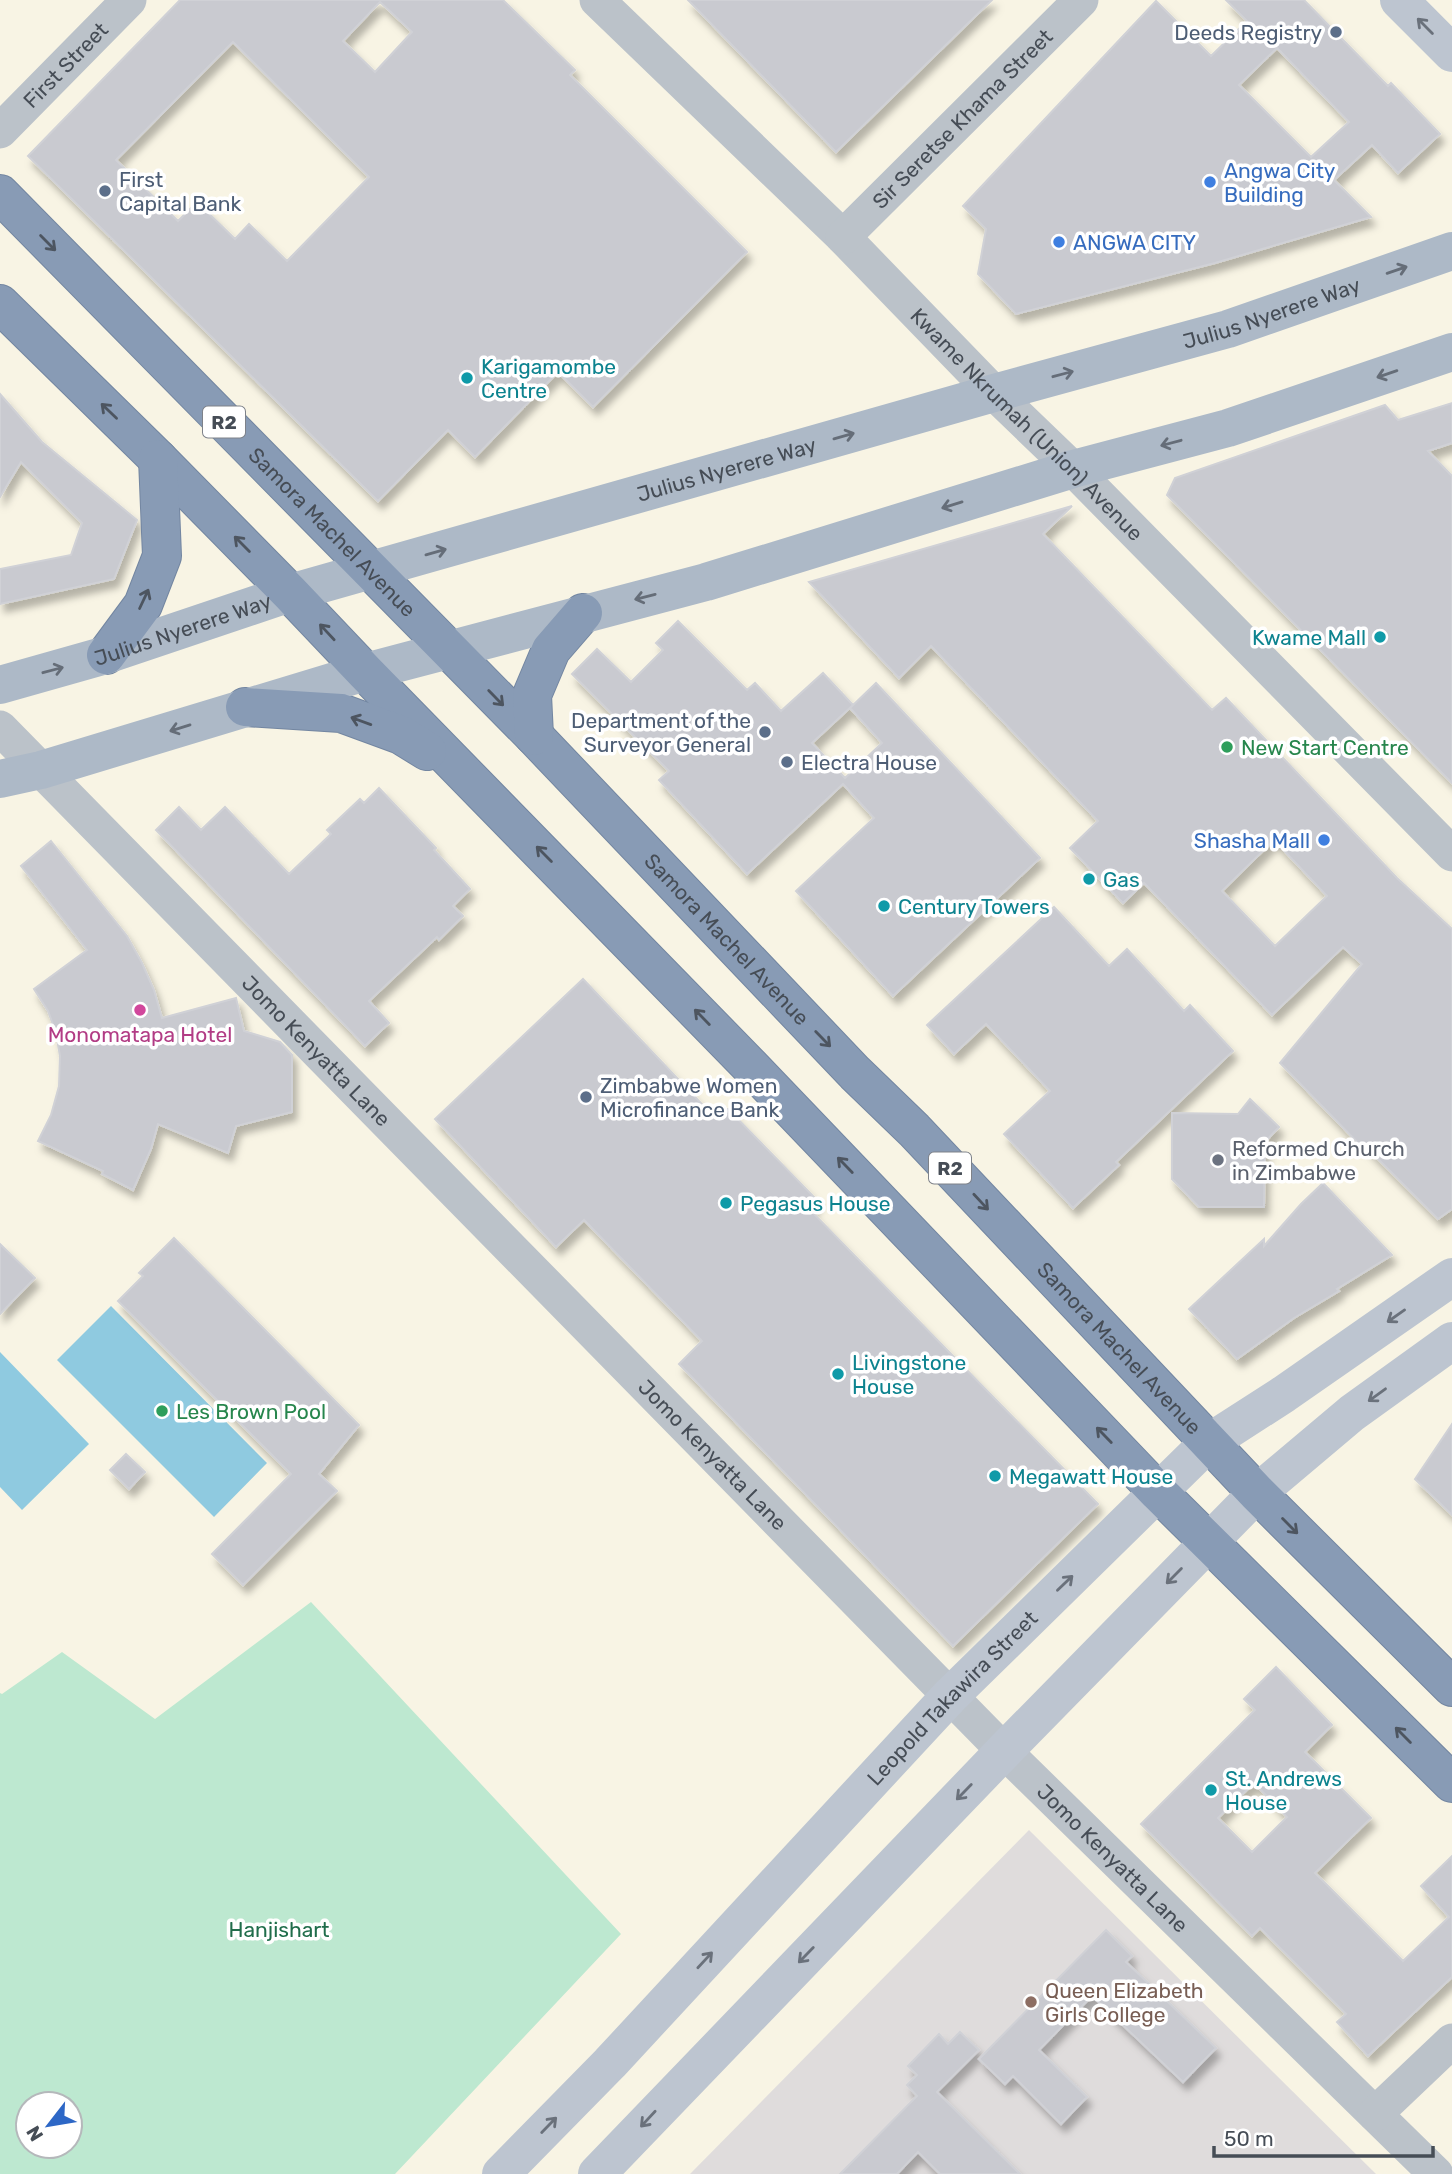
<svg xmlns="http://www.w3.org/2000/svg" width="1452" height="2174" viewBox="0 0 1452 2174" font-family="Rubik,sans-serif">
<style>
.commercial{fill:#f8f4e4;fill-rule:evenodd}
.education{fill:#dfdcdc}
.green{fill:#bde8d0;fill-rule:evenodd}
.water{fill:#8fcae0}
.building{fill:#c9cad0;stroke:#d0d1d6;stroke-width:2;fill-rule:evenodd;filter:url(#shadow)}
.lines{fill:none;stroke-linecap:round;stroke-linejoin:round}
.highway-casing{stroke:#7386a1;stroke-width:40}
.street{stroke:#bbc2c9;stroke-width:35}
.secondary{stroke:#bdc5d0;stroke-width:38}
.primary{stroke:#adb9c7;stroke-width:38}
.highway{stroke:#889bb5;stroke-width:38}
.oneway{stroke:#6a717b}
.oneway2{stroke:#4d5560}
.oneway3{stroke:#656d78}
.service-dot{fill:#5c6f8a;stroke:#fff;stroke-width:2.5}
.shop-dot{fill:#3f7fe0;stroke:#fff;stroke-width:2.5}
.culture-dot{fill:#0f9aa8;stroke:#fff;stroke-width:2.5}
.leisure-dot{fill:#2e9e5b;stroke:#fff;stroke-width:2.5}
.hotel-dot{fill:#d1479c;stroke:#fff;stroke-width:2.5}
.worship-dot{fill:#6b7280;stroke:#fff;stroke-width:2.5}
.education-dot{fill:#8d6e63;stroke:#fff;stroke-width:2.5}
.labels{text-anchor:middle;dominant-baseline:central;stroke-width:7;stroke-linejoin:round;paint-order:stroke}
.shield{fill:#fff;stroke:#7e8289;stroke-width:2}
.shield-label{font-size:19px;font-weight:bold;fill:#464d56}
.service-label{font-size:21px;fill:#4e5e75;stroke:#fff;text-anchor:start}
.street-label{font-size:21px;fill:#464d56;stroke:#fff}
.shop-label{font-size:21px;fill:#366cbe;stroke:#fff;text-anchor:start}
.culture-label{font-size:21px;fill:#0d838f;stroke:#fff;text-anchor:start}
.leisure-label{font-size:21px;fill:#27864d;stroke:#fff;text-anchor:start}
.hotel-label{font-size:21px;fill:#b23c85;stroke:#fff}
.worship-label{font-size:21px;fill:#5b616d;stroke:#fff;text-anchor:start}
.park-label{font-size:21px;fill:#206d4b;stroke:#fff}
.education-label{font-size:21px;fill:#785e54;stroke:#fff;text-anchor:start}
</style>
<defs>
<filter id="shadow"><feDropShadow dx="4.5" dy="8" stdDeviation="3.5" flood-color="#0004"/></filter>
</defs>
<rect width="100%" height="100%" fill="#eeebeb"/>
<path class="commercial" d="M0,0h1452v2174h-1452zM28,2104h42v42h-42z"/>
<path class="education" d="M1029,1830l347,344h-686z"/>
<path class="green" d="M311,1602l310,332 -226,240h-395v-481l2,1 60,-42 93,67zM28,2104h42v42h-42z"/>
<path class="water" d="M111,1306l156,157 -53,54 -157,-157z
M0,1352l89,92 -67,66 -22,-23z"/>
<path class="building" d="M180,0h323l72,70 -5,5 177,177 -154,155 -35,-35 -83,85 -27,-27 -70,71 -350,-345zM380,2l32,30 -37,40 -32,-31zM233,42l136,135 -82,84 -38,-37 -14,15 -38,-37 -19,19 -62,-61z
M688,0h304l-156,152z
M1226,0h78l84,86 3,-3 49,51 -42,39 -26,-28 -38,35 37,37 -156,46 -199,51 -38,-40 8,-45 -23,-23 193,-205 55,55 36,-35zM1277,48l72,74 -38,35 -72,-72z
M0,394l42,48 95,78 -23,59 -114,25v-35l71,-14 11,-32 -61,-61 -21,35z
M1452,403v40l-24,8 24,25v307l-285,-288 8,-17 210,-73 13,15z
M1072,506l-29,28 169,176 14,-12 171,180 55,51v280l-14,10 -77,-77 -2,2 -79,-81 82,-99 -19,-17 -71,68 -128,-132 -21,20 -53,-55 28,-27 -167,-175 -32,32 -90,-96zM1274,840l53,56 -52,50 -53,-55z
M678,621l69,69 8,-7 26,28 42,-38 30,32 -41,38 33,35 37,-35 -32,-35 26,-25 164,175 -147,138 -97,-105 78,-73 -31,-34 -96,90 -88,-94 10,-9 -97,-97 25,-25 34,33 32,-32 -7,-7z
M379,788l57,60 -2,2 36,39 -17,17 10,10 -24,24 -2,-3 -68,64 20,22 -24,23 -209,-216 23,-23 22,23 24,-23 64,67 42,-40 -4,-4 33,-31 4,4z
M51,841l76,95 15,27 12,27 8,28 74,-20 8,33 36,11 12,13v57l-56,14 -8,27 -70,-29 -7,25 -18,41 -31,-16 1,-3 -65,-30 13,-26 8,-29 1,-30 -4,-23 -8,-22 -14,-22 53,-39 -66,-84z
M1054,907l55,59 18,-17 57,62 6,-6 43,46 -117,111 3,3 -46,43 -69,-74 46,-43 -64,-67 -32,30 -27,-29z
M583,979l132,139 13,-9 89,91 -7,10 288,294 -145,142 -274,-282 23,-23 -118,-121 -28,27 -121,-128z
M1250,1099l29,28 -14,15 -1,65h-65l-27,-28v-66l66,1z
M1323,1183l69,72 -55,34 2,2 -45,27 -57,41 -48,-50 75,-70v7l37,-42z
M174,1238l185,187 -40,49 18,17 -94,94 -31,-31 79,-80 -173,-173 25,-25 -4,-3z
M0,1244l35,34 -35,36z
M1452,1424v91l-37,-36z
M126,1454l19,18 -16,17 -19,-19z
M1276,1667l56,58 -27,27 66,66 -56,55 88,88 46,-44 -28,-31 31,-30v121l-84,79 -31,-34 9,-8 -86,-86 -8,8 -111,-112 114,-114 -11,-11zM1254,1783l33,34 -35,35 -34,-34z
M1106,1930l26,26 -6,6 90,86 -33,34 -91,-86 -53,54 48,47 -26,27 -48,-48 -8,8 -26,-25z
M960,2032l19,18 -42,42 83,82h-80l-22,-22 -21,22h-57l77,-78 -10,-11 10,-10 -9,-9 31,-32 9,10z"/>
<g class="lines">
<g class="highway-casing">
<g id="highway">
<path id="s7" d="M0,194l534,542 321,337 59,57 343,363 195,194"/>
<path d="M0,304l158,155 132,134 75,79 385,394 408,426 294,291"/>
<path d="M106,655l37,-50 19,-49 -4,-97"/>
<path d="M245,707l96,6 60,22 26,16"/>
<path d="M534,736l-2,-41 19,-45 32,-37"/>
</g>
</g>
<g class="street">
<path id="s1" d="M597,0l246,237 151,156 79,76 379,385"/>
<path id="s2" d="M0,131l129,-131"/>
<path id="s3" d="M843,237l238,-237"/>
<path id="s4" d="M0,728l1004,1023 432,423"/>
<path d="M1375,2114l77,-73"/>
</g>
<g class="secondary">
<path d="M1399,0l53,53"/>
<path id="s5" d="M501,2174l109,-111 340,-367 258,-253 76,-49 168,-117"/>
<path d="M597,2174l407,-423 253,-258 95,-80 100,-72"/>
</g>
<g class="primary">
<path id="s6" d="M0,685l106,-30 184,-62 704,-200 234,-64 224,-78"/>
<path d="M0,779l41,-9 324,-98 341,-90 367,-113 155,-41 224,-76"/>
</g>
<use href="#highway" class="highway"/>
</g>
<defs><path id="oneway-shaft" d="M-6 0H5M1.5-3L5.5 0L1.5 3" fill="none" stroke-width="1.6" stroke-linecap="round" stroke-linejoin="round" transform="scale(1.75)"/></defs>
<g class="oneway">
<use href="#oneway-shaft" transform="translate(1425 26) rotate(-135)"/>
<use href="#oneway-shaft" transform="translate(1396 1316) rotate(145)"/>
<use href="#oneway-shaft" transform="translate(1377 1395) rotate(144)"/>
<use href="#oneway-shaft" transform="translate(1174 1576) rotate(135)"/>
<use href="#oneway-shaft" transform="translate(1065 1583) rotate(-44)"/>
<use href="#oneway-shaft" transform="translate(964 1792) rotate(134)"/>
<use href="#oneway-shaft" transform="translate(806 1955) rotate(134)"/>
<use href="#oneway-shaft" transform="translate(705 1960) rotate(-47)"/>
<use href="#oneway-shaft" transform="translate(648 2119) rotate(133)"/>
<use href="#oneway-shaft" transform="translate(549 2125) rotate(-46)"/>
</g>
<g class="oneway2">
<use href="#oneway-shaft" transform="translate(48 243) rotate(45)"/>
<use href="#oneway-shaft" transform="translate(109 411) rotate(-136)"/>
<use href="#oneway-shaft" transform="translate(242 544) rotate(-135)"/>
<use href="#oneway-shaft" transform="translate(144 599) rotate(-65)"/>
<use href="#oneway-shaft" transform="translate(327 632) rotate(-133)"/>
<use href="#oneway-shaft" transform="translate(496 698) rotate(46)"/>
<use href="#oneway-shaft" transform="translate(361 721) rotate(-160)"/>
<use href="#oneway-shaft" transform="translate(544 854) rotate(-135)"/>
<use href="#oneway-shaft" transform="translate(702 1017) rotate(-134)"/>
<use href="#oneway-shaft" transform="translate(823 1039) rotate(46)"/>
<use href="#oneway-shaft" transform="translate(845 1165) rotate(-134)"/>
<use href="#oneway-shaft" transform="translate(981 1202) rotate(47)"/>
<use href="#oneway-shaft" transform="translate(1104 1435) rotate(-134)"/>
<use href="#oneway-shaft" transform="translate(1290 1526) rotate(45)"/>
<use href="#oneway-shaft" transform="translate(1403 1735) rotate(-135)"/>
</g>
<g class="oneway3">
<use href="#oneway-shaft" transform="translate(1397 270) rotate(-19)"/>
<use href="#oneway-shaft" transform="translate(1063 374) rotate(-15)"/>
<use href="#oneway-shaft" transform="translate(1387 374) rotate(161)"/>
<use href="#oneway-shaft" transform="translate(844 436) rotate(-16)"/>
<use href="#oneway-shaft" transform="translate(1171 443) rotate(165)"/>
<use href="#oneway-shaft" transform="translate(952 505) rotate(163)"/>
<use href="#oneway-shaft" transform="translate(436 552) rotate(-16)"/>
<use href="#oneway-shaft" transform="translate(645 597) rotate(166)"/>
<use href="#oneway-shaft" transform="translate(53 670) rotate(-15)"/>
<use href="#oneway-shaft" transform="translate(180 728) rotate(163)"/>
</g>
<g class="service-dot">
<circle cx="1336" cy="32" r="7"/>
<circle cx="105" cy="191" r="7"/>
<circle cx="765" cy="732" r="7"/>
<circle cx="787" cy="762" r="7"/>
<circle cx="586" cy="1097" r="7"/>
</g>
<g class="shop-dot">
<circle cx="1210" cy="182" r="7"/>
<circle cx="1059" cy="242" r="7"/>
<circle cx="1324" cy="840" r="7"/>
</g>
<g class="culture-dot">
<circle cx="467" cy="378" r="7"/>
<circle cx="1380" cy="637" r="7"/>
<circle cx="1089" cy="879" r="7"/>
<circle cx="884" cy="906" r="7"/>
<circle cx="726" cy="1203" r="7"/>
<circle cx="838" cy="1374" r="7"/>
<circle cx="995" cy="1476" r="7"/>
<circle cx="1211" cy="1790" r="7"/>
</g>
<g class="leisure-dot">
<circle cx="1227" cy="747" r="7"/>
<circle cx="162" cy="1411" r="7"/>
</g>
<circle class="hotel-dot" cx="140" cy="1010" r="7"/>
<circle class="worship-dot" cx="1218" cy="1160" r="7"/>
<circle class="education-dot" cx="1031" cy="2002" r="7"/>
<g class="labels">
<g class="shield">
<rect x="203" y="406.5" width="42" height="31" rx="5"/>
<rect x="929" y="1152.5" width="42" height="31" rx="5"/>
</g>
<g class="shield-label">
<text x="224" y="422">R2</text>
<text x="950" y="1168">R2</text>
</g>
<g class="service-label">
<text x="1322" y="32" text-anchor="end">Deeds Registry</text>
<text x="119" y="179">First<tspan x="119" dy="24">Capital Bank</tspan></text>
<text x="751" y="720" text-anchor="end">Department of the<tspan x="751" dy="24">Surveyor General</tspan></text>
<text x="801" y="762">Electra House</text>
<text x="600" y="1085">Zimbabwe Women<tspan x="600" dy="24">Microfinance Bank</tspan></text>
</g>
<g class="street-label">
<text stroke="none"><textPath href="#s2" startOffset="93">First Street</textPath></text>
<text stroke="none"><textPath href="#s3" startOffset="168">Sir Seretse Khama Street</textPath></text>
<text stroke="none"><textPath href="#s6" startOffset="1325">Julius Nyerere Way</textPath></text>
<text stroke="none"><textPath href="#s1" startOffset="604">Kwame Nkrumah (Union) Avenue</textPath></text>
<text stroke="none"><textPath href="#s6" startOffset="758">Julius Nyerere Way</textPath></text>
<text stroke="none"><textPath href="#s7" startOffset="474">Samora Machel Avenue</textPath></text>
<text stroke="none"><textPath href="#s6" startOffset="191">Julius Nyerere Way</textPath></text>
<text stroke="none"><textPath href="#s7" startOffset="1041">Samora Machel Avenue</textPath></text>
<text stroke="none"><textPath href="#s4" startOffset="452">Jomo Kenyatta Lane</textPath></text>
<text stroke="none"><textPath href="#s7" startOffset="1608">Samora Machel Avenue</textPath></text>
<text stroke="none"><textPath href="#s4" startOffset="1018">Jomo Kenyatta Lane</textPath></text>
<text stroke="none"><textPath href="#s5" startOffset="656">Leopold Takawira Street</textPath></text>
<text stroke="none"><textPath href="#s4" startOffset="1586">Jomo Kenyatta Lane</textPath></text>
</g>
<g class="shop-label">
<text x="1224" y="170">Angwa City<tspan x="1224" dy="24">Building</tspan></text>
<text x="1073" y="242">ANGWA CITY</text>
<text x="1310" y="840" text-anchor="end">Shasha Mall</text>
</g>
<g class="culture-label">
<text x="481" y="366">Karigamombe<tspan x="481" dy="24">Centre</tspan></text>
<text x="1366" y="637" text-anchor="end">Kwame Mall</text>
<text x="1103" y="879">Gas</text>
<text x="898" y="906">Century Towers</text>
<text x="740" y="1203">Pegasus House</text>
<text x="852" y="1362">Livingstone<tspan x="852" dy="24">House</tspan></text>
<text x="1009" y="1476">Megawatt House</text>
<text x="1225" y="1778">St. Andrews<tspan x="1225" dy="24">House</tspan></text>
</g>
<g class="leisure-label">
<text x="1241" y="747">New Start Centre</text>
<text x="176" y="1411">Les Brown Pool</text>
</g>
<g class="hotel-label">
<text x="140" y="1034">Monomatapa Hotel</text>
</g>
<g class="worship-label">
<text x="1232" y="1148">Reformed Church<tspan x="1232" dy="24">in Zimbabwe</tspan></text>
</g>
<g class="park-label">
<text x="279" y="1929">Hanjishart</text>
</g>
<g class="education-label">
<text x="1045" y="1990">Queen Elizabeth<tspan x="1045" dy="24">Girls College</tspan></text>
</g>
</g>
<g transform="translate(49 2125) rotate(239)"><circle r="33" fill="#ffffff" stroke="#b5b8bb" stroke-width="2"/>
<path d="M0-5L12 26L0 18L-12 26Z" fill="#2d67c6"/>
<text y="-10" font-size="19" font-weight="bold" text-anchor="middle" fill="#464d56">N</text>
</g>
<path d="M1214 2146v10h219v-10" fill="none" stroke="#464d56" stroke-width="3.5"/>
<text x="1224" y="2146" font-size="21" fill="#464d56" stroke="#ffffff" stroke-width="5" paint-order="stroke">50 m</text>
</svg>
